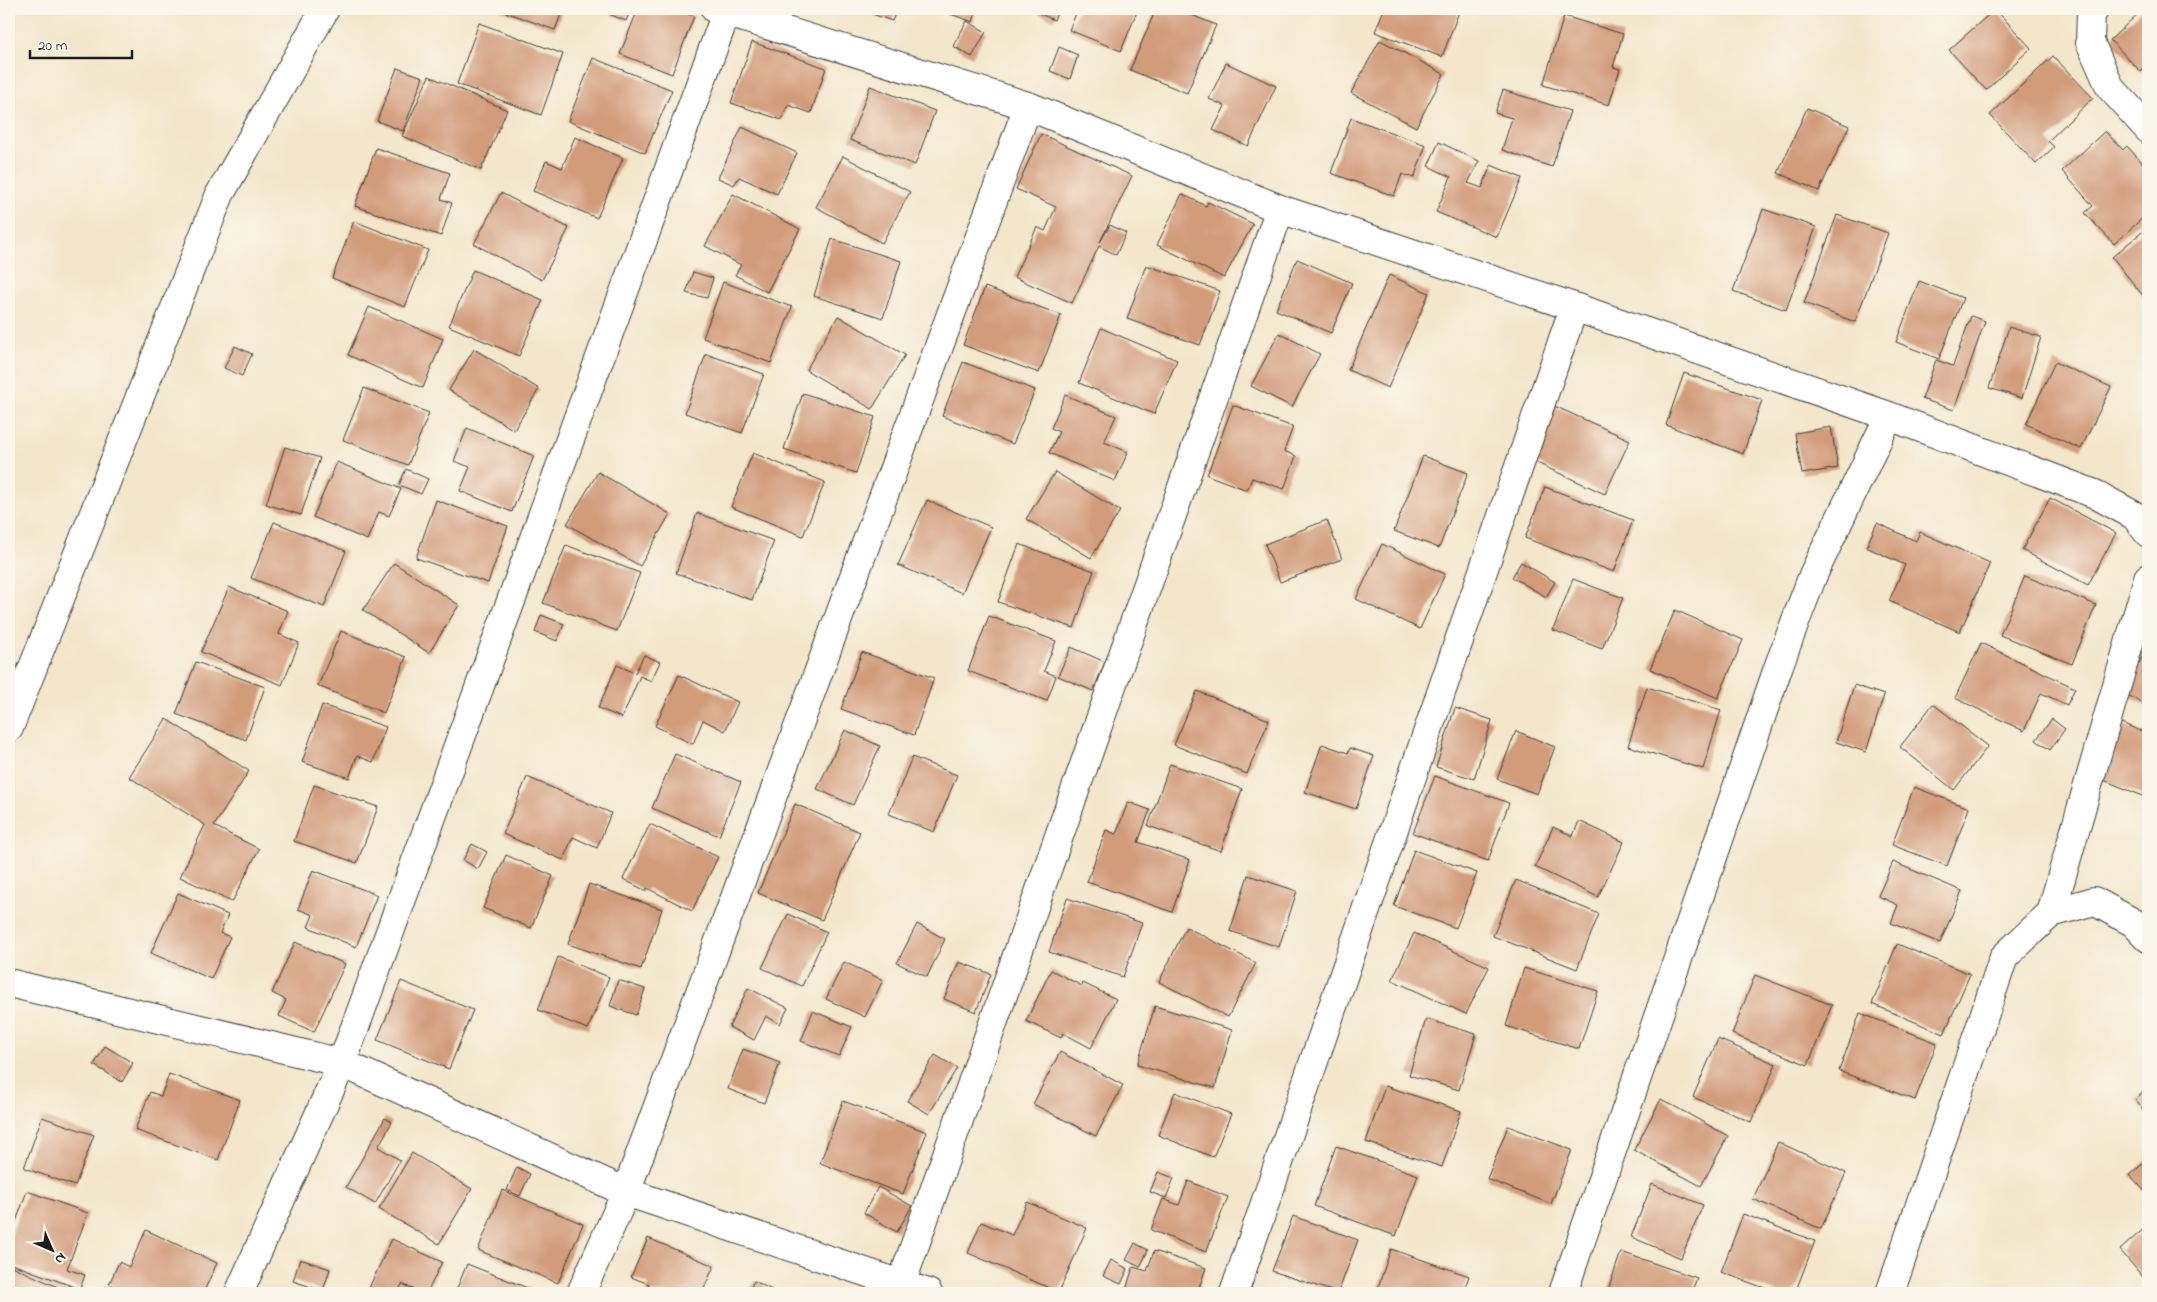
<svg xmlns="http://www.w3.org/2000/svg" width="2157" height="1302" viewBox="0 0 2157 1302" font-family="'Indie Flower',sans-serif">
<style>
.building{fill:#d29b7a}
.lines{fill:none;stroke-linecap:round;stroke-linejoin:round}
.minor-casing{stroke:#3c3a36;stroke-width:30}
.minor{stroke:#fff;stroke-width:28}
</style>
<rect width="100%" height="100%" fill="#fbf7ec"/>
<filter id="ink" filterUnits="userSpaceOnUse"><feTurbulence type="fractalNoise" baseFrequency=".02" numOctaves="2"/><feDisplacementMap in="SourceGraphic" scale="10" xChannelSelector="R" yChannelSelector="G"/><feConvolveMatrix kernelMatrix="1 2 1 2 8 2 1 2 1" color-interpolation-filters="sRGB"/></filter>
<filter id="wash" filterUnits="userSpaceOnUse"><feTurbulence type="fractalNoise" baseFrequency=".0096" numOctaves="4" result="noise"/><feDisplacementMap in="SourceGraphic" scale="20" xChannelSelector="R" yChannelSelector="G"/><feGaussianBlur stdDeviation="1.12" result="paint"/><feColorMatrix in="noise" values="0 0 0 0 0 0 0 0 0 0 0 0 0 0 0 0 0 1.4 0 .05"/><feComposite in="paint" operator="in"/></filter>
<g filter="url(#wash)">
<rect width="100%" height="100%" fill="#f3e6cb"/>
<g id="blocks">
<path class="building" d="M497,9h66l-8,21z
M611,9h20l-5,12 -17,-7z
M638,9h37l19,7 -22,58 -52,-20z
M858,9h39l-5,12z
M936,9h41l-4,13z
M1029,9h30l-5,11z
M1078,9h60l-17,42 -52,-21z
M1156,9h21l39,16 -29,68 -57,-23z
M1384,9h76l-18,48 -67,-25z
M1995,9l36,39 -45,42 -37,-40z
M2143,9h5v56l-7,7 -31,-32z
M1564,16l59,18 -10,33 7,2 -11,36 -66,-20z
M967,21l19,11 -14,25 -19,-11z
M479,23l84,31 -22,61 -84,-31z
M1380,40l64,34 -28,53 -65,-34z
M752,42l74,26 -15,45 -23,-8 -6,15 -51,-17z
M1059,47l19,8 -8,24 -20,-8z
M2053,56l40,42 -45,43 6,6 -18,17 -46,-49z
M593,58l79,32 -27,63 -77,-32z
M1226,63l50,23 -28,60 -35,-16 12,-24 -16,-7z
M397,68l26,9 -20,54 -26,-10z
M429,76l78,34 -26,60 -79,-34z
M870,86l65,25 -20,54 -65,-25z
M1503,90l67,21 -18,56 -50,-17 10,-32 -17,-5z
M1807,108l42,18 -30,65 -41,-18z
M1351,118l75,27 -12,33 -12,-4 -8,22 -63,-23z
M742,127l55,26 -20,41 -38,-17 -5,8 -16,-7z
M2105,131l18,19 4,-4 21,23v44l-34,31 -29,-31 8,-7 -31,-35z
M1041,134l91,42 -32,66 10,-17 16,8 -10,22 -17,-9 -27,57 -58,-26 23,-50 8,4 11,-24 -40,-18z
M575,137l48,21 -26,60 -64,-27 13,-30 16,7z
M1439,142l40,19 -11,22 14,5 9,-23 31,13 -25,59 -61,-25 15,-35 -23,-11z
M376,148l74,25 -9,26 11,4 -11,33 -86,-30z
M843,156l67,36 -28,51 -66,-36z
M501,193l68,35 -27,52 -68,-36z
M733,194l67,35 -33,63 -32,-17 6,-10 -36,-19z
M1182,194l24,12 2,-4 45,22 -29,54 -67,-33z
M1763,209l53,18 -30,83 -53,-19z
M1837,215l51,18 -33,89 -51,-19z
M354,221l74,29 -23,57 -73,-29z
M2148,227v75l-36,-45z
M832,239l69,22 -18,57 -69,-22z
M1297,259l55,24 -21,50 -55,-23z
M1146,265l74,26 -20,54 -73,-26z
M473,270l70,30 -24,56 -70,-30z
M693,272l20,6 -6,20 -21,-5z
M1389,275l40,18 -41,95 -40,-18z
M1919,281l44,17 -24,61 -43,-17z
M723,282l69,25 -21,56 -68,-25z
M985,287l76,28 -22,58 -76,-28z
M369,307l74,32 -20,49 -75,-33z
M838,316l67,39 -33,54 -66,-39z
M1971,316l14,5 -31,89 -32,-11 14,-39 17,6z
M2009,327l32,10 -19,61 -33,-10z
M1101,328l76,32 -23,54 -75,-31z
M1279,333l41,21 -28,53 -41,-21z
M235,346l17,8 -10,22 -18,-8z
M474,349l65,40 -25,41 -65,-40z
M706,354l58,20 -22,59 -57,-20z
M963,362l72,28 -22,54 -71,-28z
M2055,362l56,25 -30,62 -55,-25z
M1684,373l78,27 -19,54 -77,-29z
M364,388l65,25 -21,52 -65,-25z
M803,393l72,24 -19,56 -72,-24z
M1065,395l51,21 -12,26 24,10 -13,29 -66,-28 10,-21 -8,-4z
M1233,405l60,22 -9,24 12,5 -12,33 -32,-11 -5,12 -40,-15z
M1552,405l78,35 -25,54 -77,-35z
M1831,427l7,41 -36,6 -7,-41z
M467,428l67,28 -22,56 -52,-21 10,-24 -16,-6z
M285,447l35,11 -19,57 -35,-11z
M753,453l72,29 -22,54 -72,-29z
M1423,456l45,17 -29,75 -45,-17z
M337,462l64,27 -12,27 -10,-4 -12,28 -54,-23z
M406,469l22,10 -7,15 -22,-9z
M598,472l72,42 -30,52 -73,-42z
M1055,472l65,39 -29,47 -65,-39z
M1545,487l88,33 -19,52 -89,-34z
M2050,498l66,35 -28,52 -66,-35z
M436,500l72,26 -20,57 -72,-25z
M927,500l64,27 -29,66 -64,-28z
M697,513l77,28 -22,59 -76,-27z
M1327,520l15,39 -62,23 -15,-38z
M274,522l72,29 -22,56 -73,-29z
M1877,523l39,18 4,-9 70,31 -30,69 -71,-31 16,-36 -39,-18z
M1019,544l75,27 -20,57 -76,-26z
M1382,544l63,30 -25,55 -64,-30z
M566,545l74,28 -23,58 -74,-28z
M1521,562l34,20 -9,15 -34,-20z
M394,563l65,42 -30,48 -66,-43z
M2025,576l71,29 -24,59 -72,-29z
M1573,579l50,19 -21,51 -49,-19z
M229,587l59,24 -9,23 20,9 -17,42 -81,-33z
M1675,610l68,30 -25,58 -68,-29z
M541,615l23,9 -7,17 -22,-9z
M989,616l67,25 -12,30 12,5 -9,25 -79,-30z
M341,631l65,26 -22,56 -66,-27z
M1981,643l94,45 -8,17 -26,-12 -17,38 -69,-33z
M1071,647l34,15 -12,29 -35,-15z
M2148,647v60l-25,-15z
M862,652l72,26 -20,57 -73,-26z
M644,655l16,7 -9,19 -11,-5 -18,42 -24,-10 19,-43 18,8z
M196,662l69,25 -19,53 -70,-26z
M679,675l59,27 -13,29 -22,-11 -10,24 -38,-18z
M1854,685l30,10 -18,57 -30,-10z
M1647,687l74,23 -18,59 -75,-23z
M1197,691l72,29 -22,54 -73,-29z
M1933,704l55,42 -34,44 -54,-43z
M322,705l64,22 -13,35 -16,-6 -8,22 -47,-16z
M1455,708l37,12 -18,59 -38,-12z
M166,719l83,52 -35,55 45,23 -27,53 -52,-25 25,-52 -76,-48z
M2052,719l13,10 -15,21 -14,-10z
M2119,722l29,12v64l-52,-21z
M845,730l35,16 -27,59 -36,-16z
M1516,731l39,16 -18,47 -40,-15z
M1322,744l26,9 2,-5 24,8 -18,53 -51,-17z
M675,754l66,28 -22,54 -67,-28z
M912,757l45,18 -23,57 -45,-18z
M1170,764l72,25 -21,62 -73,-25z
M1435,776l74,27 -21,58 -75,-28z
M527,777l84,36 -14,35 -24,-11 -10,23 -60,-26z
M314,785l64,22 -21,56 -63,-22z
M1914,787l55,21 -22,58 -55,-21z
M1128,802l22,8 -12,32 52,18 -18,52 -85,-30 19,-52 10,4z
M795,804l65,28 -38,88 -64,-27z
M1579,821l45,21 -26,55 -63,-30 18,-40 20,9z
M650,824l68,33 -26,54 -45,-23 -1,3 -23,-12z
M472,844l15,8 -9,17 -15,-9z
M1414,850l63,23 -21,55 -62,-22z
M506,855l47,21 -22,52 -48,-20z
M1893,862l69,29 -22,52 -49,-20 7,-18 -20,-9z
M313,870l64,25 -21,52 -48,-20 5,-12 -15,-6z
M1248,875l49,16 -18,56 -49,-16z
M1516,880l83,34 -22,55 -84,-33z
M589,884l73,25 -21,60 -73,-25z
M178,893l50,22 -8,18 10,4 -19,42 -60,-26z
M1067,898l75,25 -19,54 -74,-25z
M788,914l39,18 -25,54 -40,-18z
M917,924l28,15 -18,38 -30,-14z
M1186,927l70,36 -28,54 -69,-35z
M1414,933l75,34 -23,47 -74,-34z
M295,942l50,22 -31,68 -35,-16 7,-16 -14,-7z
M1897,944l73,30 -26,60 -72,-30z
M558,957l51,20 -21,52 -50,-19z
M844,962l39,18 -18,37 -39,-18z
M959,962l32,12 -15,38 -32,-13z
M1524,968l74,23 -19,58 -73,-23z
M1051,970l31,16 1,-3 33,16 -25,49 -28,-15 -2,5 -35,-17z
M1755,975l77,30 -24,60 -76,-31z
M618,980l27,9 -9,26 -26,-9z
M401,981l72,29 -24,59 -72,-29z
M748,988l40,20 -8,16 -14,-8 -12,24 -25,-13z
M1155,1006l77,24 -17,58 -78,-23z
M813,1011l39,16 -13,29 -38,-15z
M1860,1013l77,30 -22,57 -76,-29z
M1426,1019l50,15 -17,56 -50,-15z
M1718,1039l58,25 -25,58 -58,-25z
M105,1046l28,17 -11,19 -28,-17z
M743,1049l37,14 -16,40 -36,-14z
M1060,1052l63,33 -27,51 -63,-32z
M935,1055l22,13 -28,46 -22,-13z
M169,1074l71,26 -22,60 -83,-30 15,-38 11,4z
M1385,1086l76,25 -19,56 -76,-25z
M2148,1088v27l-13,-15z
M1175,1092l56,22 -18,43 -55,-22z
M1661,1099l67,37 -27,50 -67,-36z
M843,1101l84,31 -24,62 -83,-31z
M42,1117l52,18 -19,51 -51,-18z
M385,1118l7,4 -14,25 22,13 -25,44 -29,-17z
M1508,1126l64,24 -21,54 -64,-25z
M1778,1142l68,31 -25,56 -68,-30z
M1336,1146l82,29 -22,61 -82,-30z
M412,1153l60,36 -33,55 -60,-35z
M2148,1159v36l-18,-20z
M517,1167l13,7 -10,22 -13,-6z
M1158,1172l16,6 -8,20 -16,-6z
M1188,1181l40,16 -22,55 -55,-22 12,-31 16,6z
M1652,1184l51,21 -22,53 -50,-21z
M878,1187l34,19 -15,26 -33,-19z
M502,1190l81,34 -25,59 -80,-33z
M27,1191l61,22 -21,56 18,6 -5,14 -71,-26v-22z
M1027,1202l60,26 -28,64 -91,-39 13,-31 31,13z
M1743,1214l72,27 -20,52h-17l-57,-21z
M1293,1216l65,24 -20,53 -66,-22z
M2148,1225v58l-28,-33z
M146,1230l71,33 -14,30h-64l-6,-3 -2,3h-2l-20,-9 10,-22 10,5z
M648,1238l66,28 -12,27h-57l4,-9 -18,-7z
M392,1239l50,23 -15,31h-5l-20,-9 -4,9 -31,-1z
M1135,1243l13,7 -8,17 -14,-7z
M1391,1249l78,27 -6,17h-87z
M1154,1251l52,17 -9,25h-72l8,-26 14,4z
M1621,1252l76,26 -6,15h-84z
M300,1259l30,10 -7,22 -30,-10z
M1111,1260l17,9 -7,15 -18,-8z
M467,1264l73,29h-85z
M9,1265l62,28h-62z
M754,1281l24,12h-30z"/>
</g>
</g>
<g filter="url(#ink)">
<use href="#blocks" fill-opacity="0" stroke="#3c3a36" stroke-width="1"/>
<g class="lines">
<g class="minor-casing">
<path id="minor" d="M715,9l313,97 252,103 294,98 -340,986
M2095,9l-4,3 -1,30 20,45 38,42
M1574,307l315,109 206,78 40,22 13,17
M9,728l211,-534 105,-185
M2051,913l97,-335
M9,983l333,80 284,129 302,101
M239,1293l103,-230 384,-1050
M581,1293l45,-101 402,-1086
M898,1293l382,-1084
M1563,1293l216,-628 34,-90 76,-159
M1890,1293l114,-336 47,-44 43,-12 40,22 14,15"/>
</g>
<use href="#minor" class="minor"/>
</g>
</g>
<rect width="2157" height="1302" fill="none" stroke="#fbf7ec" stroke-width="30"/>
<g transform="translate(52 1250) rotate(135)" stroke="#fbf7ec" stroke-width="4" paint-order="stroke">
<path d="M0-4L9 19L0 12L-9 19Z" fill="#1c1c1c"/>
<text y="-8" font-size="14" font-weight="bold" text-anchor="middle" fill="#1c1c1c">N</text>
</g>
<path d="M30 50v8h102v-8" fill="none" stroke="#1c1c1c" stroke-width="2.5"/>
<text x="38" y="50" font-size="15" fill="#1c1c1c" stroke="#fbf7ec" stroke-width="4" paint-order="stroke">20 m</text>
</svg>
